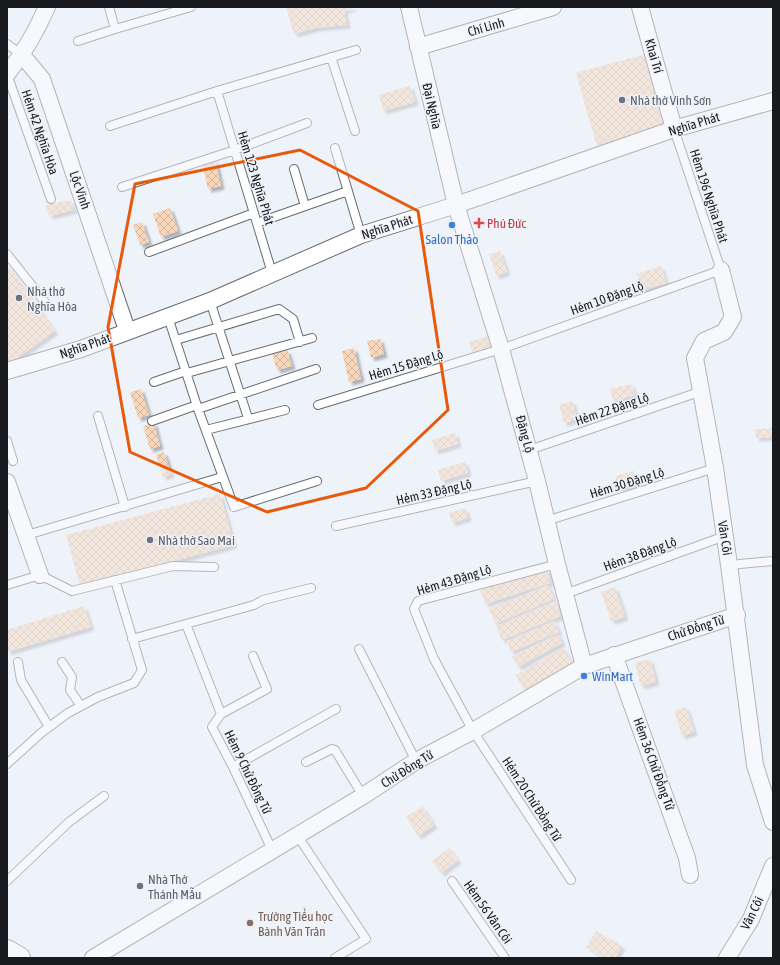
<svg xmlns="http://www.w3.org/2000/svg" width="780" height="965" viewBox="0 0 780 965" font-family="'Asap Condensed',sans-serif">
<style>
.building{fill:url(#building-cross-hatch);filter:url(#shadow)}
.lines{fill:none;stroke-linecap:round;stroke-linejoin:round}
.lane-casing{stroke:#676b71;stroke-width:10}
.street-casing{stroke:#676b71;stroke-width:18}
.secondary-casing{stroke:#676b71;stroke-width:24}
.lane{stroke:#fff;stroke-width:8}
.street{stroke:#fff;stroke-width:16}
.secondary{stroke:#fff;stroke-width:22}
.marked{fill:none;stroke:#e8590c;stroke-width:3;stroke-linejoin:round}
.worship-dot{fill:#6b7280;stroke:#eef2f9;stroke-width:1.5}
.health-dot{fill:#e0444e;stroke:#eef2f9;stroke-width:1.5}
.shop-dot{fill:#3f7fe0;stroke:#eef2f9;stroke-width:1.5}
.education-dot{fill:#8d6e63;stroke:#eef2f9;stroke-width:1.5}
.labels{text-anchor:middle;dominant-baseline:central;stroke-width:3;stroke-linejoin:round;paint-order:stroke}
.street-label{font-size:13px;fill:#191a1d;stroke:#eef2f9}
.worship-label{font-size:13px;fill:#5b616d;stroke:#eef2f9;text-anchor:start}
.health-label{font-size:13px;fill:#be3a42;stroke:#eef2f9;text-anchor:start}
.shop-label{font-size:13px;fill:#366cbe;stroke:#eef2f9}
.education-label{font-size:13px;fill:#785e54;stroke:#eef2f9;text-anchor:start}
</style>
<defs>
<pattern id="building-cross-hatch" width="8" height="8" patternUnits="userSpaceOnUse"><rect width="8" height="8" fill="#f7d6b9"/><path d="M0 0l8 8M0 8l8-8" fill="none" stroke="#d3b79f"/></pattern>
<filter id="shadow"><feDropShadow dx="3.5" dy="3.5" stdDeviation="1" flood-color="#0004"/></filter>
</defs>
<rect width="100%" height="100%" fill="#eef2f9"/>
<path class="building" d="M286,7h67v1l-9,2 3,15 -32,3 -21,6z
M646,54l21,73 -70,20 -21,-74z
M410,86l5,16 -32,9 -4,-16z
M215,159l6,27 -13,3 -6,-27z
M71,200l3,10 -25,6 -3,-11z
M170,208l8,23 -17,6 -8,-23z
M142,222l7,20 -9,3 -7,-20z
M500,251l7,21 -11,4 -7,-22z
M7,265l48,66 -45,32 -3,-4z
M661,266l5,17 -24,7 -5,-16z
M488,336l4,13 -19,5 -4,-12z
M380,339l4,15 -13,4 -4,-17z
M354,348l7,31 -12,3 -7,-31z
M287,350l5,16 -15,4 -5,-16z
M631,384l4,11 -22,6 -3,-12z
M141,389l8,26 -11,3 -8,-26z
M572,401l5,18 -13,4 -5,-18z
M154,423l6,23 -10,3 -7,-23z
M773,428v9l-17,1 -1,-9z
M455,433l3,11 -23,7 -3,-11z
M164,452l7,22 -8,3 -7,-22z
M465,462l3,11 -27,8 -3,-11z
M633,471l4,13 -18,5 -4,-13z
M220,494l14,51 -154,41 -14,-51z
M465,508l3,10 -16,5 -3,-10z
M546,569l4,14 -65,21 -5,-14z
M548,585l6,14 -59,25 -6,-15z
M615,587l10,30 -14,4 -10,-29z
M555,601l6,15 -59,24 -6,-14z
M84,606l7,21 -84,25v-22z
M554,621l5,11 -48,20 -4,-11z
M558,634l4,9 -44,24 -6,-11z
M563,648l10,16 -48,27 -9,-16z
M650,659l6,23 -15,4 -6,-23z
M686,707l8,25 -12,4 -8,-25z
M422,806l12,19 -16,11 -12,-19z
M449,848l9,12 -17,13 -9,-12z
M596,931l26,15 -7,12h-11l-18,-11z"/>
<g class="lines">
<g class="lane-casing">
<path id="lane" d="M109,7l6,22
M78,41l37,-12 76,-22
M7,44l15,11
M331,57l24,74
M7,74l44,125
M217,91l55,182
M110,126l107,-35 139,-41
M335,148l26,87
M294,169l11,37
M122,187l113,-37 72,-27
M257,223l91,-32
M149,252l105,-39
M7,254l41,52
M210,301l38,117
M168,317l30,92 36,98 83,-26
M176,340l103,-31 14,10 7,23
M187,373l125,-35
M154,382l32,-11
M318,405l183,-56 220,-79 -47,-141
M198,409l118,-40
M98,416l27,91
M152,421l45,-16
M206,430l79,-20
M7,441l6,20
M529,450l173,-59
M546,521l169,-53
M336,526l201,-45
M27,535l195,-58
M557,564l-139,37 -4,8 20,50 39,72 98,149
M729,565l44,-4
M7,585l33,-10 32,16 101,-25 41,1
M565,594l160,-58
M132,639l54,-15
M359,649l57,112
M18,662l3,18 28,47
M62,662l10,15 -2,13 11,16
M221,714l46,-25 -14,-33
M306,762l26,-13 3,1 28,46
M7,764l34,-31 27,-20 30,-16 36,-14 8,-13 -27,-90
M233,767l103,-58
M297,835l69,104 -31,19
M272,850l-39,-83 -21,-40 9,-13 -35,-90 68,-19 9,-5 48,-12
M7,881l62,-59 35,-26
M452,881l53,77"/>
</g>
<g class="street-casing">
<path id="street" d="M409,7l47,198 45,144 36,132 20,83 27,102
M640,7l34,122
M418,47l135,-40
M22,55l20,24 85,251
M7,74c17,-21 29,-42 40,-67
M721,270l12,47 -9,15 -20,9 -9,17 20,110 14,97 26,200 18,57
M7,371l74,-22 129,-48 151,-66 95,-30 218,-76 99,-28
M7,482l33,93
M614,655l73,203 3,17
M93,958l270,-162 53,-35 57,-30 111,-65 153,-51
M727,958l24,-39 22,-53"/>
</g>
<g class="secondary-casing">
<path id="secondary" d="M7,951l12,7"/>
</g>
<use href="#lane" class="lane"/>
<use href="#street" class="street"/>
<use href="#secondary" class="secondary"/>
</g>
<path d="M0 0H780V965H0ZM300,150l118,61 30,199 -82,78 -99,24 -137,-60 -22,-125 27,-143z" fill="#eef2f9" fill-opacity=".55" fill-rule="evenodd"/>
<path class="marked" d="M300,150l118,61 30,199 -82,78 -99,24 -137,-60 -22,-125 27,-143z"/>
<g class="worship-dot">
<circle cx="622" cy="100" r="4"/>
<circle cx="19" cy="298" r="4"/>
<circle cx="150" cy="540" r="4"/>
<circle cx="140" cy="886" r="4"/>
</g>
<path class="health-dot" d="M477 217h4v4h4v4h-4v4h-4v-4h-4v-4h4z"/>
<g class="shop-dot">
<circle cx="452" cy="225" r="4"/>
<circle cx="584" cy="676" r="4"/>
</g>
<circle class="education-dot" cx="250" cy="923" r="4"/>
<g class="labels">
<g class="street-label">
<text transform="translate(486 27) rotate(-16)">Chí Linh</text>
<text transform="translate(654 56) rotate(74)">Khai Trí</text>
<text transform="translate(432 106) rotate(77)">Đại Nghĩa</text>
<text transform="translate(694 124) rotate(-17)">Nghĩa Phát</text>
<text transform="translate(40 132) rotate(71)">Hẻm 42 Nghĩa Hòa</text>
<text transform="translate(256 178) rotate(73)">Hẻm 123 Nghĩa Phát</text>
<text transform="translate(80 190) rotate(71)">Lộc Vinh</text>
<text transform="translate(709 196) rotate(72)">Hẻm 196 Nghĩa Phát</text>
<text transform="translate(387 227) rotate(-18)">Nghĩa Phát</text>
<text transform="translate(607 298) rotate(-20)">Hẻm 10 Đặng Lộ</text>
<text transform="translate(85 346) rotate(-19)">Nghĩa Phát</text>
<text transform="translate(406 365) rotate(-17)">Hẻm 15 Đặng Lộ</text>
<text transform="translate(612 409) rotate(-19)">Hẻm 22 Đặng Lộ</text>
<text transform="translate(525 434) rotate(75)">Đặng Lộ</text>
<text transform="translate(627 483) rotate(-17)">Hẻm 30 Đặng Lộ</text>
<text transform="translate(434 492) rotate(-13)">Hẻm 33 Đặng Lộ</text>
<text transform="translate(725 538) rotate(81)">Vân Côi</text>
<text transform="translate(640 554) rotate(-20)">Hẻm 38 Đặng Lộ</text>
<text transform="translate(454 580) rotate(-17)">Hẻm 43 Đặng Lộ</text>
<text transform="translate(696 628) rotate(-18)">Chử Đồng Tử</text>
<text transform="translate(654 764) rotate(70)">Hẻm 36 Chử Đồng Tử</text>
<text transform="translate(407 769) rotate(-32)">Chử Đồng Tử</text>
<text transform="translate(248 772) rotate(64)">Hẻm 9 Chử Đồng Tử</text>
<text transform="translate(532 799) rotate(57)">Hẻm 20 Chử Đồng Tử</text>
<text transform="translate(488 912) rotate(55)">Hẻm 56 Vân Côi</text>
<text transform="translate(752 913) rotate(-64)">Vân Côi</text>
</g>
<g class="worship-label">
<text x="630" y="100">Nhà thờ Vinh Sơn</text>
<text x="27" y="291">Nhà thờ<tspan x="27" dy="15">Nghĩa Hòa</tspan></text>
<text x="158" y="540">Nhà thờ Sao Mai</text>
<text x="148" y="879">Nhà Thờ<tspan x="148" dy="15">Thánh Mẫu</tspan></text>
</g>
<g class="health-label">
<text x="487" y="223">Phú Đức</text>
</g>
<g class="shop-label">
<text x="452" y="239">Salon Thảo</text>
<text x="592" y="676" text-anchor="start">WinMart</text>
</g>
<g class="education-label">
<text x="258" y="916">Trường Tiểu học<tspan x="258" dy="15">Bành Văn Trân</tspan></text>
</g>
</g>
<rect width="780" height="965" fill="none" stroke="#191a1d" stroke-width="16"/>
</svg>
